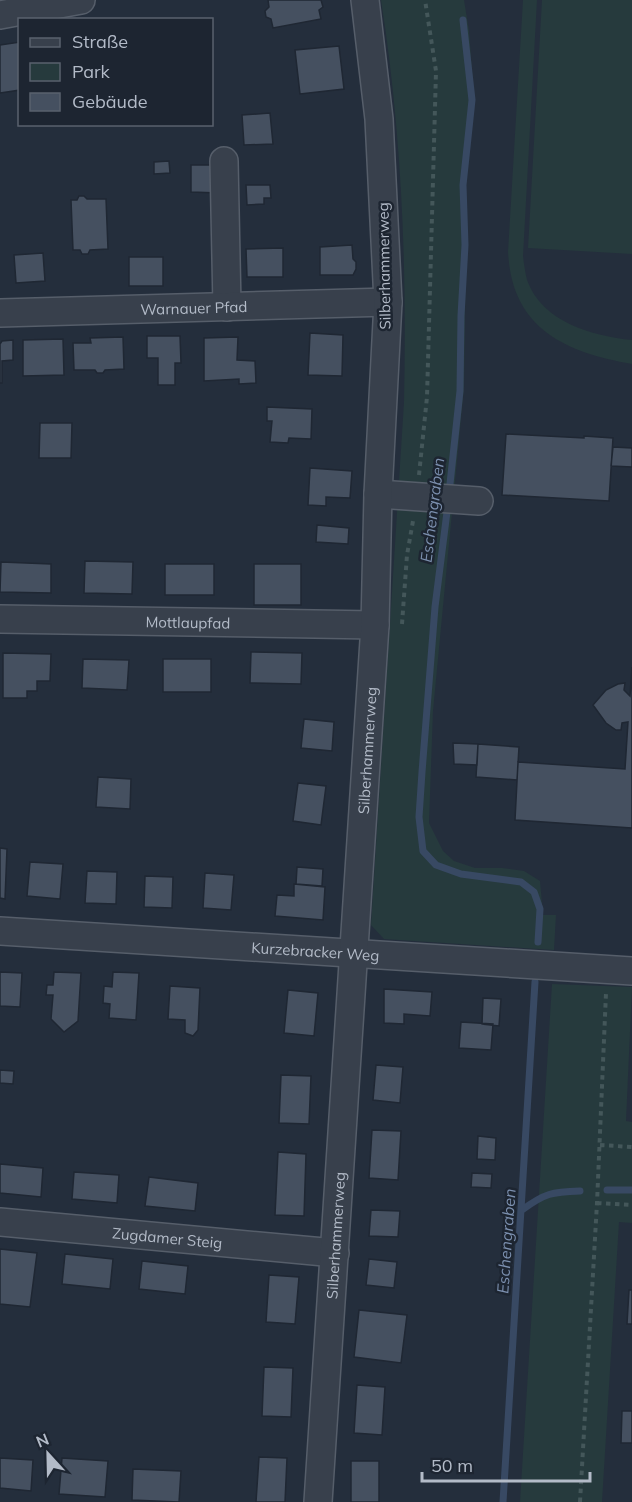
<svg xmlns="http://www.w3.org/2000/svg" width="632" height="1502" viewBox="0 0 632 1502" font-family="Mulish,sans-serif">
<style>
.green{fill:#263a3d}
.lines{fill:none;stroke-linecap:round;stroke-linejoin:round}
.stream{stroke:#384963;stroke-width:7}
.building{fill:#455060;stroke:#1f2733;stroke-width:1.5}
.minor-casing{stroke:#565e6a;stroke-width:30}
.path{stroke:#44575a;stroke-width:4;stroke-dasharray:4.5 4.5;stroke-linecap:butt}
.minor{stroke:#38404c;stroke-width:27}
.labels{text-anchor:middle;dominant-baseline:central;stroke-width:5;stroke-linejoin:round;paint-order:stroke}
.street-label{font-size:15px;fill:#b3bbc8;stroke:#1d2531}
.water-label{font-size:16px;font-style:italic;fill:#7c90af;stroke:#1d2531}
</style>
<rect width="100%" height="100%" fill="#242e3c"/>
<path class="green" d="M381,0h83l5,31 5,66 -10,109 2,37 -2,144 -31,324 -4,112 14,28 11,10 21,7h27l22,3 16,10 3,34h13l-2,35 -170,-11 -13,-14 33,-523c3,-135 -2,-269 -23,-402z
M523,0h14l-14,256c1,8 2,16 4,24 15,42 65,56 105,60v24c-67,-12 -120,-35 -124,-112z
M542,0h90v254l-104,-6z
M552,984l80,3 -6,134 6,1v101l-13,-1 -17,280h-82z"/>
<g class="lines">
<path class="stream" d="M449,493l11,-102 1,-75 4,-71 -2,-60 9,-85 -9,-80
M448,504l-13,103 -13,165 -3,45 4,34 13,14 25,9 60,8 13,10 6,17 -2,33
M607,1190h25
M522,1210c23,-17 30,-18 58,-19
M503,1502l32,-520"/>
</g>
<path class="building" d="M268,0h53l2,7 -4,3 2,9 -48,9 -2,-9 -5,-2 -1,-6 4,-4z
M20,42v48l-20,3v-48z
M339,46l5,43 -44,5 -5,-44z
M270,113l3,31 -29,1 -2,-30z
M169,161l1,12 -16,1v-12z
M191,165h28v28l-28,-1z
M246,185h24l1,13h-7v6l-17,1z
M79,196h5l3,3h19l2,50 -18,1 -2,4h-6l-2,-4h-7l-2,-50h6z
M352,245l1,14 3,3v7l-3,6h-33v-28z
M283,248v29h-36l-1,-28z
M43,253l2,28 -29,2 -2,-28z
M129,257h34v29h-34z
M310,333l33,2 -1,41 -34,-1z
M147,336h33l1,27h-6v22h-17v-27h-11z
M123,337l1,32 -19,1 -2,3h-6l-2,-3h-21l-1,-27h18l-1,-5z
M238,337l-1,23 18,1 1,22 -17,1v-5l-35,2v-43z
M63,339l1,36 -41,1v-36z
M13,340v20l-11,1v22h-2v-39l2,-3z
M267,407l45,2 -1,30 -22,-1 -1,5 -18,-1 2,-21h-5z
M40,423h32l-1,35h-32z
M506,434l78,4v-2l29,2 -4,63 -107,-6z
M613,447l19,1v19l-21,-1z
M310,468l42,3 -2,27 -24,-1v9l-18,-1z
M317,525l32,3 -1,16 -32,-2z
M85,561l48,1 -1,32 -48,-1z
M1,562l50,2v29l-51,-1z
M165,564h49v31h-49z
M254,564h47v41h-47z
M251,652l51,1 -1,31 -51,-1z
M3,653l48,1 -1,27h-13v10h-10v7h-24z
M83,659l46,1 -2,30 -45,-2z
M163,659h48v33h-48z
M632,667v161l-117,-8 3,-58 107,7 3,-47 -6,1 -1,7h-5l-10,-7 -13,-18 13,-15 12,-6 7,-1 -1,7 6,6z
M304,719l30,3 -2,29 -31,-3z
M453,743l25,1 -1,21 -23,-1z
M478,744l41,3 -2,33 -41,-3z
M98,777l33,2 -1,30 -34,-2z
M298,783l28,3 -5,39 -28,-4z
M0,848l7,1 -2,50 -5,-1z
M30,862l33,2 -3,35 -33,-3z
M297,867l26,2 -1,17 -26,-2z
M87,871l30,1 -1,32 -31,-1z
M205,873l29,2 -3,35 -28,-2z
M145,876l28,1 -1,31 -28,-1z
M294,884l31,3 -2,33 -48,-4 2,-21 17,1z
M0,972l22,1 -2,34 -20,-1z
M54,972l27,1 -3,48 -14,11 -13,-13 2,-24h-7l1,-10h6z
M113,972l26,1 -3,47 -27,-2 1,-14 -7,-1 1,-17 8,1z
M170,986l30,2 -2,42 -5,6 -8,-3v-13l-17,-1z
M384,989l48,3 -2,24 -26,-2v10l-20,-1z
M288,990l30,3 -4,43 -30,-3z
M483,998l18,1 -2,27 -17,-2z
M461,1022l32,2 -2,26 -32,-2z
M376,1065l27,2 -3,36 -27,-3z
M0,1070l14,1 -1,13 -13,-1z
M281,1075l30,1 -2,48 -30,-1z
M372,1130l29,1 -3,49 -29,-2z
M478,1136l18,2 -1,22 -18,-1z
M278,1152l28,2 -2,62 -29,-1z
M0,1164l43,4 -2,29 -41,-4z
M74,1172l45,3 -2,28 -45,-4z
M472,1173l20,1 -1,14 -20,-1z
M149,1177l49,6 -3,28 -50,-5z
M371,1210l29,1 -2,26 -29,-1z
M0,1249l37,4 -7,54 -30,-3z
M65,1254l48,5 -3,30 -48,-5z
M369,1259l28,3 -3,26 -28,-3z
M142,1261l46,5 -3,28 -46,-5z
M269,1275l30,2 -4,47 -29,-2z
M629,1290h3v34h-5z
M359,1310l48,5 -6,48 -47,-6z
M264,1367l29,1 -2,49 -29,-1z
M357,1385l28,2 -3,48 -28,-2z
M622,1411h10v32h-11z
M259,1457l28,1 -2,44h-29z
M0,1458l33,2 -2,31 -31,-3z
M62,1458l46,3 -3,36 -46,-3z
M351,1461h28v41h-28z
M133,1469l48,2 -2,31 -47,-2z"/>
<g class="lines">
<g class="minor-casing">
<g id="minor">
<path d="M0,15l81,-15"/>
<path d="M224,161l3,146"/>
<path id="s1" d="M0,313l388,-11"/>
<path d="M378,494l101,7"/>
<path id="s2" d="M0,619l375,6"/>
<path id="s3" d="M0,931l632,40"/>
<path id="s4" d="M0,1222l335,31"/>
<path id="s5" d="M318,1502l57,-877 3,-131 10,-192 -9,-183 -14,-119"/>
</g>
</g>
<path class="path" d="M419,475l8,-78 9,-326 -11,-71
M402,624l5,-69 6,-34
M600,1145l32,2
M597,1203l35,2
M580,1502l17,-299 9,-210"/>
<use href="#minor" class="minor"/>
</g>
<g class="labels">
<g class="street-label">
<text transform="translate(384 266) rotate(-91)">Silberhammerweg</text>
<text stroke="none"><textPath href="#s1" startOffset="194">Warnauer Pfad</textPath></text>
<text stroke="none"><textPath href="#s2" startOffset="188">Mottlaupfad</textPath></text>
<text stroke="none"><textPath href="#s5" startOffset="753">Silberhammerweg</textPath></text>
<text stroke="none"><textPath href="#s3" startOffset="316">Kurzebracker Weg</textPath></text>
<text stroke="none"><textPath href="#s5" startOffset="267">Silberhammerweg</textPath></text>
<text stroke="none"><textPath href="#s4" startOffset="168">Zugdamer Steig</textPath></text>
</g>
<g class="water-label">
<text transform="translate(432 510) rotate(-83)">Eschengraben</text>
<text transform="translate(506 1241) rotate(-86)">Eschengraben</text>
</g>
</g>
<rect x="18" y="18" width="195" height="108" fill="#1d2531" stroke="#59616d" stroke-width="1.5"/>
<rect x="30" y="38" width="30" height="9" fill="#38404c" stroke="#59616d" stroke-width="1.5"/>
<text x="72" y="48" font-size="18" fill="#b3bbc8">Straße</text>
<rect x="30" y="63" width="30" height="18" fill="#263a3d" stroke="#59616d" stroke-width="1.5"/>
<text x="72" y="78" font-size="18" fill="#b3bbc8">Park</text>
<rect x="30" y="93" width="30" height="18" fill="#455060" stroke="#59616d" stroke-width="1.5"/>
<text x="72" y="108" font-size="18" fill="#b3bbc8">Gebäude</text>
<g transform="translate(48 1454) rotate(338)" stroke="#1d2531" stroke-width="4.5" paint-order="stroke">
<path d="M0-4.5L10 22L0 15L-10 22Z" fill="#b3bbc8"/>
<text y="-9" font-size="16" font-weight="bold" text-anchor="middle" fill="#b3bbc8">N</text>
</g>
<path d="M422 1472v9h168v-9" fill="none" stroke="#b3bbc8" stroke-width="3"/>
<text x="431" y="1472" font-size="18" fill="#b3bbc8" stroke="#1d2531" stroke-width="4.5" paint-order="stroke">50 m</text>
</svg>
